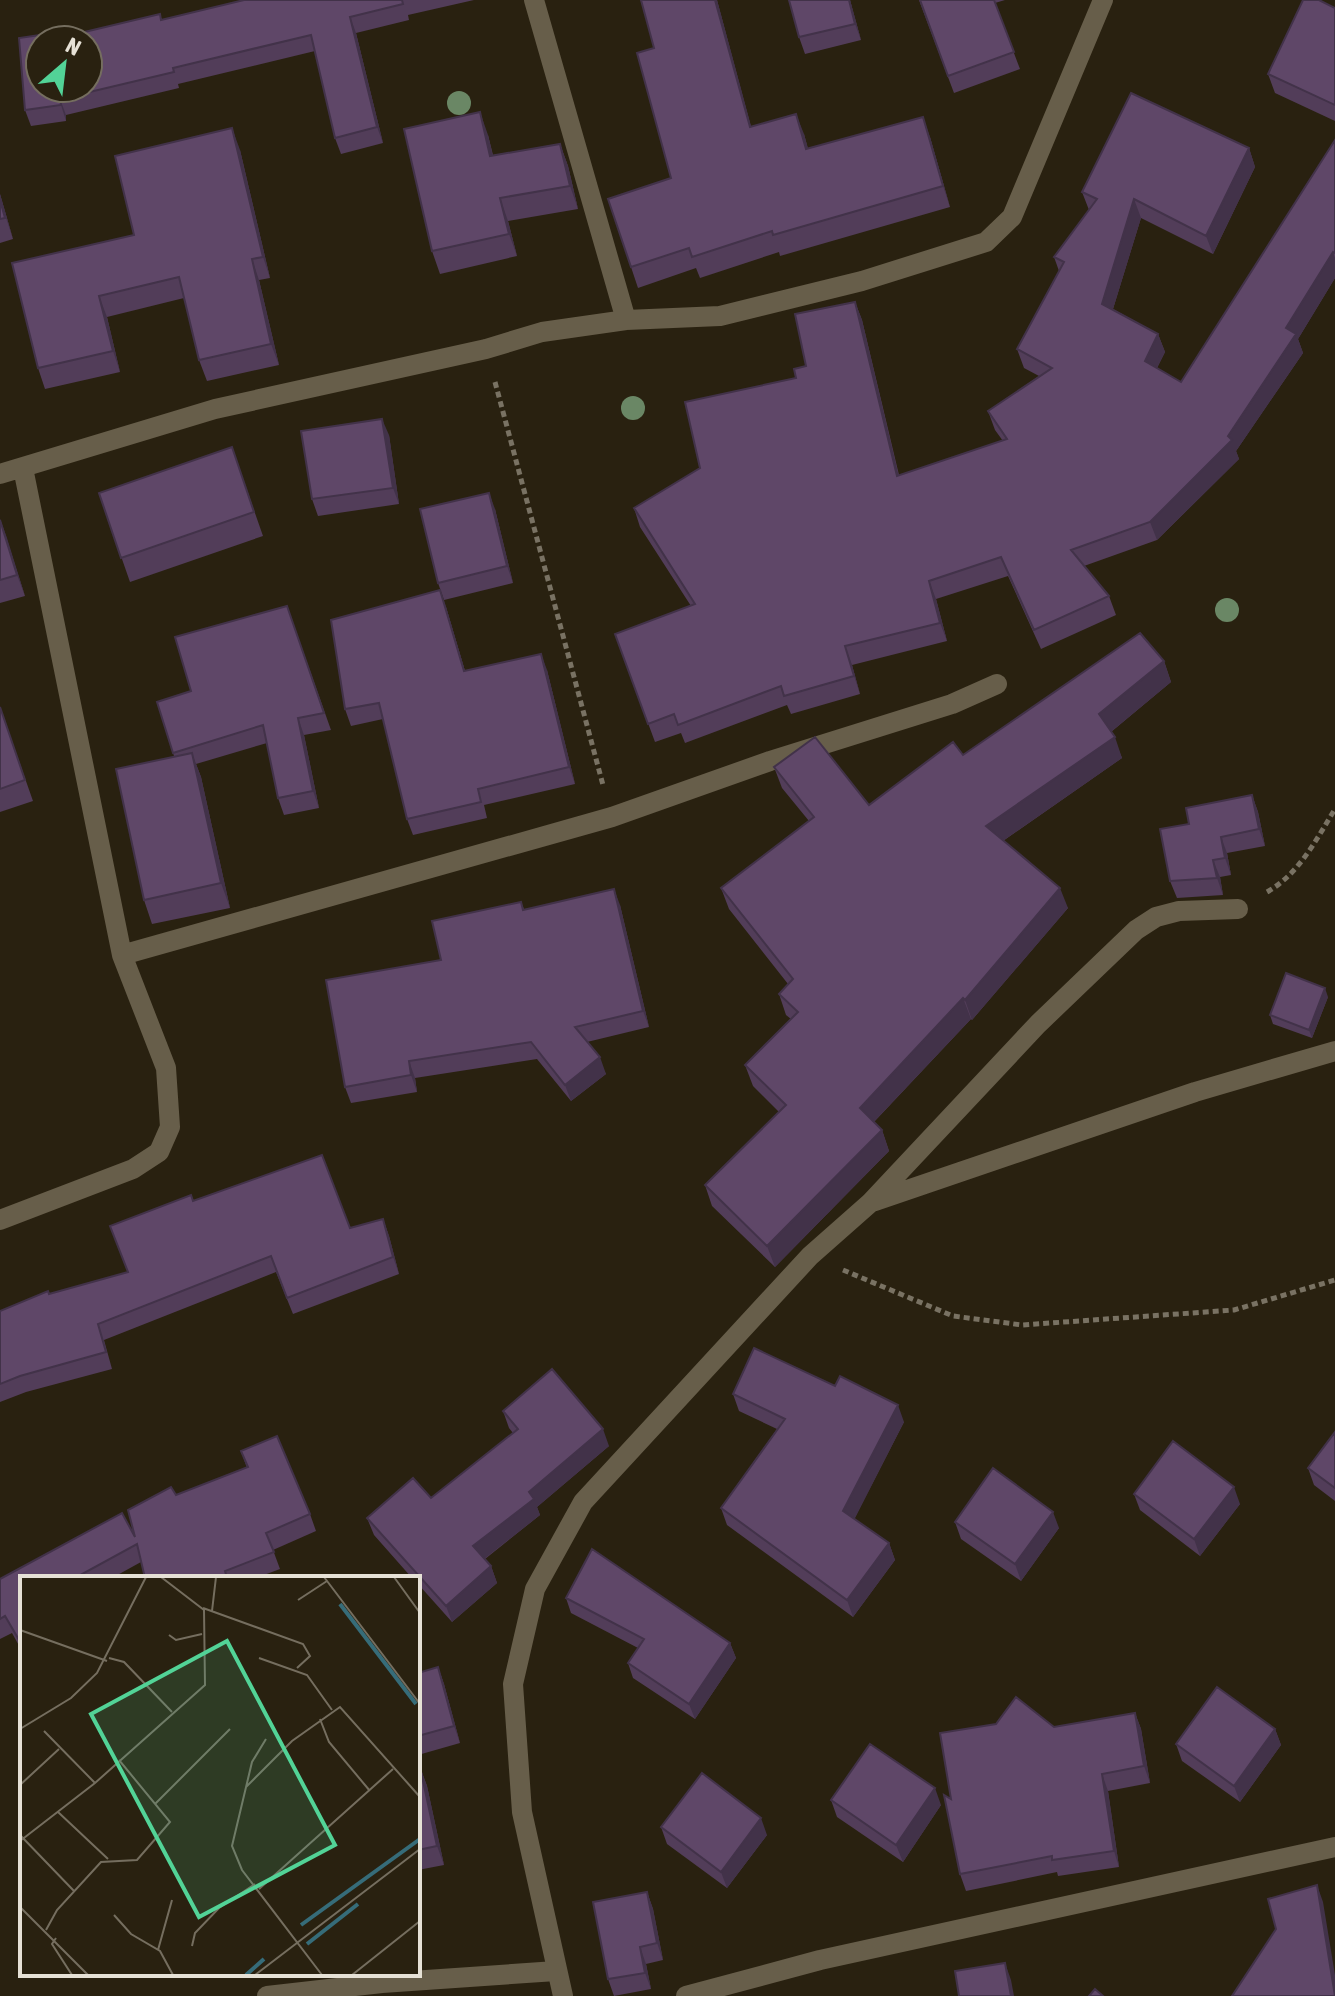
<svg xmlns="http://www.w3.org/2000/svg" width="1335" height="1996" viewBox="0 0 1335 1996" font-family="'Asap Condensed',sans-serif">
<style>
.lines{fill:none;stroke-linecap:round;stroke-linejoin:round}
.path{stroke:#797263;stroke-width:5;stroke-dasharray:6 4;stroke-linecap:butt}
.minor{stroke:#675e4a;stroke-width:20}
.tree{fill:#6a8765}
.wall{fill:#523d59}
.shaded-wall{fill:#423249}
.building{fill:#5f4768;stroke:#423249;stroke-width:2;fill-rule:evenodd}
.inset-river{fill:none;stroke:#366c79;stroke-width:4}
.inset-road{fill:none;stroke:#756e5f;stroke-width:2}
.view{fill:#52d397;fill-opacity:0.15;stroke:#52d397;stroke-width:4}
.inset-edge{fill:none;stroke:#e6e1d6;stroke-width:4}
</style>
<rect width="100%" height="100%" fill="#292110"/>
<g class="lines">
<path class="path" d="M495,382l108,403
M1267,892c32,-18 49,-52 68,-83
M843,1270l110,46 69,9 212,-15 101,-30"/>
<path class="minor" d="M534,0l92,320
M0,474l215,-65 271,-60 56,-17 84,-12 94,-4 142,-35 124,-39 26,-25 91,-217
M122,955l490,-138 158,-56 182,-57 45,-20
M875,1201l320,-109 140,-41
M0,1220l133,-51 26,-17 11,-25 -4,-59 -44,-113 -99,-487
M267,1996l115,-13 174,-12
M563,1996l-41,-184 -9,-128 22,-95 48,-87 227,-246 60,-53 168,-179 98,-94 20,-13 23,-6 59,-2
M686,1996l134,-36 515,-113"/>
</g>
<g class="tree">
<circle cx="459" cy="103" r="12"/>
<circle cx="633" cy="408" r="12"/>
<circle cx="1227" cy="610" r="12"/>
</g>
<path class="wall" d="M244,0h230l-66,15 1,5 -53,13 27,110 -42,11 -6,-16 -20,-87 -137,33 1,4 -113,27v6l-35,5 -6,-16 32,-71 105,-19z
M641,0h76l34,127 53,7 4,15 122,-12 20,70 -170,49 -1,-4 -79,26 -4,-10 -58,20 -7,-21 40,-89 -17,-130z
M850,0l11,40 -56,14 -6,-17z
M919,0h86l-10,3 25,66 -66,24z
M1335,8v113l-60,-28 -7,-19z
M488,135l5,20 67,-11 8,22 10,43 -70,12 9,35 -77,18 -8,-23z
M1335,140v138l-37,61 5,14 -67,98 3,8 -82,81 -73,26 25,30 7,19 -75,34 -33,-73 -72,23 11,42 -95,24 8,29 -69,20 -4,-9 -102,38 -4,-10 -26,9 -40,-108 76,-28 -51,-79 -6,-19 66,-40 96,-90 59,-76 7,18 37,155 104,-34 -8,-11 -7,-19 51,-35 -15,-8 -7,-19 42,-78 -5,-14 35,-47 -7,-18 167,-44 6,19 -42,87 -72,-36 -28,91 45,25 7,18 -8,16 24,14z
M240,150l30,128 -11,2 20,85 -72,16 -8,-21 -15,-62 -77,19 13,55 -75,17 -7,-21 96,-133z
M0,194l13,45 -13,4z
M389,435l10,69 -81,12 -6,-17z
M232,447l31,89 -133,46 -31,-89z
M495,509l18,74 -69,17 -6,-17z
M0,519l25,77 -25,7z
M287,606l44,124 -27,5 15,73 -35,7 -6,-17 -11,-55 -71,21 5,13 29,131 -78,16 -8,-24 30,-144 -17,-54 34,-11z
M446,607l19,64 82,-1 28,114 -91,21 3,13 -74,17 -6,-16 -24,-100 -32,7 -6,-17z
M1164,661l7,21 -60,50 11,26 -119,83 65,67 -96,112 -1,-1 -97,103 8,8 7,21 -114,116 -63,-61 -7,-21 74,-73 -26,-26 -8,-21 46,-46 -5,-4 -7,-21 9,-10 -59,-75 -8,-21 88,-67 -27,-33 -8,-21 95,38 94,-50z
M0,707l33,94 -33,11z
M1252,795l6,17 7,34 -38,7 4,22 -11,2 3,18 -46,3 -7,-17 19,-57z
M521,902l3,7 96,-4 29,122 -62,15 19,32 -35,27 -34,-42 -122,19 2,14 -66,11 -6,-16 96,-127z
M1328,997l-16,41 -39,-14 -3,-9z
M193,1201l157,27 33,-9 6,17 10,38 -106,40 -17,-42 -172,68 8,29 -86,23 -26,10v-91l49,-17 79,-21z
M733,1394l171,28 -50,97 35,24 6,17 -42,57 -126,-92 -6,-17 56,-79 -38,-18z
M503,1411l106,35 -72,61 3,8 -55,44 6,7 6,17 -45,39 -34,-38v-6h-6l-38,-43 -7,-17 64,-20 82,-65 -4,-5z
M1335,1432v69l-21,-16 -6,-17z
M241,1451l69,63 6,17 -43,19 7,19 -24,9h-111l-4,-16 -29,16h-90v73l-10,-18 -12,6v-60l135,-42 41,-42 71,-27z
M1134,1494l106,10 -40,52 -60,-46z
M955,1522l104,6 -38,53 -60,-42z
M566,1598l164,45 6,15 -41,61 -62,-41 -5,-15 10,-15 -67,-35z
M438,1667l6,17 16,59 -42,12v-82z
M1135,1713l6,16 9,54 -42,8 11,76 -61,9 -1,-4 -91,19 -6,-17 -9,-75 103,-72z
M1275,1729l6,16 -41,57 -58,-41 -6,-17z
M418,1767h2l7,19 17,79 -26,5z
M831,1800l110,5 -38,57 -66,-45z
M661,1827l106,8 -40,53 -60,-44z
M647,1892l6,17 10,51 -17,4 5,25 -37,7 -6,-17z"/>
<path class="shaded-wall" d="M715,0h2l40,148 -7,-21z
M849,0h1l11,40 -6,-16z
M350,17l6,16 27,110 -6,-16z
M60,99l6,16v6l-5,-16z
M480,112l8,23 10,43 -8,-22z
M796,114l8,20 10,36 -8,-21z
M923,117l7,20 20,70 -7,-21z
M232,128l8,22 30,128 -7,-21z
M560,144l8,22 10,43 -8,-23z
M1249,148l6,19 -42,87 -7,-18z
M0,194l13,45 -13,-39z
M500,198l8,23 9,35 -8,-22z
M1134,199l7,19 -32,104 -7,-18z
M1333,252l2,6v20l-37,61 5,14 -67,98 3,8 -82,81 -7,-18 78,-86 58,-108z
M252,259l7,21 20,85 -8,-21z
M99,296l8,21 13,55 -7,-21z
M855,302l7,18 41,174 -6,-18z
M1158,334l7,18 -14,28 -6,-19z
M382,419l7,16 10,69 -6,-16z
M489,493l6,16 18,74 -6,-17z
M0,519l7,19 18,58 -8,-21z
M929,581l7,18 11,42 -7,-18z
M440,590l6,17 24,81 -6,-17z
M845,646l7,19 8,29 -6,-18z
M541,654l6,16 28,114 -6,-17z
M1164,661l7,21 -64,53 -8,-21z
M298,718l6,17 15,73 -6,-17z
M1115,737l7,21 -128,89 -8,-21z
M192,753l9,24 29,131 -9,-25z
M1252,795l6,17 7,34 -6,-17z
M1221,837l6,16 4,22 -6,-17z
M1213,860l7,17 3,18 -6,-17z
M1060,888l8,20 -96,112 -7,-20z
M614,889l6,16 29,122 -6,-16z
M1325,988l3,9 -16,41 -3,-8z
M963,998l8,21 -104,110 -7,-21z
M600,1057l6,17 -35,27 -6,-16z
M409,1061l6,17 2,14 -6,-17z
M882,1130l7,21 -114,116 -8,-21z
M383,1219l6,17 10,38 -6,-17z
M898,1405l6,17 -54,106 -7,-17z
M603,1429l6,17 -72,61 3,8 -61,48 -6,-17 56,-54z
M1234,1487l6,17 -40,52 -6,-17z
M1053,1512l6,16 -38,53 -6,-17z
M889,1543l6,17 -42,57 -6,-17z
M491,1566l6,17 -45,39 -6,-16z
M730,1643l6,15 -41,61 -6,-15z
M438,1667l6,17 16,59 -6,-17z
M1135,1713l6,16 9,54 -6,-17z
M1275,1729l6,16 -41,57 -6,-16z
M420,1767l7,19 17,79 -7,-19z
M1102,1774l6,17 11,76 -5,-16z
M935,1788l6,17 -38,57 -7,-17z
M761,1818l6,17 -40,53 -6,-16z
M1317,1885l6,17 12,73v20z
M647,1892l6,17 10,51 -6,-17z
M640,1947l6,17 5,25 -6,-16z
M1005,1963l6,17 3,16h-3z"/>
<path class="building" d="M244,0h158l1,4 -53,13 27,110 -42,11 -24,-103 -138,33 1,4 -114,27 1,6 -36,5 -6,-72 35,-5 1,6 105,-25 1,6zM40,40h48v48h-48z
M641,0h74l35,127 46,-13 10,35 117,-32 20,69 -170,49 -1,-4 -80,26 -3,-9 -58,19 -23,-68 63,-21 -34,-125 17,-5z
M789,0h60l6,24 -56,13z
M920,0h74l20,52 -66,24z
M1303,0h16l16,8v97l-67,-31z
M1131,93l118,55 -43,88 -72,-37 -32,105 56,30 -13,27 36,21 154,-242v113l-2,-1 -47,76 10,6 -68,102 4,4 -82,82 -79,28 38,46 -75,34 -33,-73 -72,24 11,42 -95,23 9,30 -70,20 -3,-10 -103,39 -4,-11 -26,10 -33,-90 80,-30 -61,-96 66,-40 -15,-66 111,-24 -2,-9 12,-3 -11,-52 60,-12 42,174 110,-37 -19,-28 64,-43 -35,-19 47,-87 -10,-5 43,-58 -15,-7z
M480,112l10,44 70,-12 10,42 -70,12 9,36 -77,17 -28,-122z
M232,128l31,129 -11,2 19,85 -72,16 -20,-83 -80,19 14,55 -75,17 -26,-105 122,-28 -19,-79z
M0,200l5,18 -5,1z
M382,419l11,69 -81,11 -11,-68z
M232,447l22,65 -133,46 -22,-65z
M489,493l18,73 -69,17 -18,-74z
M0,520l17,55 -17,5z
M440,590l24,81 77,-17 28,113 -91,22 3,13 -74,17 -28,-116 -34,6 -14,-89z
M287,606l37,107 -26,5 15,73 -35,7 -15,-73 -90,28 -16,-51 34,-11 -16,-54z
M1140,633l24,28 -65,53 16,23 -129,89 74,62 -95,112 -2,-2 -103,110 22,22 -115,116 -62,-61 81,-80 -41,-40 53,-53 -19,-18 14,-15 -72,-91 93,-71 -40,-50 41,-30 54,68 84,-63 10,13z
M0,707l25,73 -25,9z
M192,753l29,130 -77,17 -28,-131z
M1252,795l7,34 -38,8 4,21 -12,2 4,18 -47,3 -10,-52 29,-5 -3,-16z
M614,889l29,122 -68,16 25,30 -35,28 -34,-43 -122,19 2,14 -66,12 -19,-107 115,-20 -9,-39 89,-19 2,8z
M1286,973l39,15 -16,42 -39,-15z
M322,1155l28,73 33,-9 10,38 -106,41 -16,-42 -173,68 8,28 -86,24 -20,8v-73l48,-20 1,3 79,-22 -18,-46 81,-31 2,6z
M754,1348l81,38 5,-10 58,29 -55,106 46,32 -42,57 -126,-92 64,-89 -52,-25z
M552,1369l51,60 -74,63 5,7 -61,47 18,20 -45,40 -79,-88 46,-40 18,20 87,-69 -15,-18z
M1335,1432v56l-27,-20z
M277,1436l33,78 -44,19 8,19 -49,19 2,7h-82l-8,-34 -62,34h-53v67l-17,-29 -5,3v-40l122,-66 13,24 -7,-27 43,-23 5,8 72,-28 -7,-16z
M1173,1441l61,46 -40,52 -60,-45z
M993,1468l60,44 -38,52 -60,-42z
M592,1549l138,94 -41,61 -61,-41 16,-24 -78,-41z
M438,1667l16,59 -36,10v-63z
M1217,1687l58,42 -41,57 -58,-42z
M1016,1697l38,30 81,-14 9,53 -42,8 12,77 -62,9v-4l-92,18 -16,-79 7,4 -11,-66 56,-9z
M870,1744l65,44 -39,57 -65,-45z
M418,1767h2l17,79 -19,4z
M702,1773l59,45 -40,54 -60,-45z
M1317,1885l18,111h-103l44,-67 -8,-30z
M647,1892l10,51 -17,4 5,26 -37,6 -15,-77z
M1005,1963l6,33h-52l-4,-25z
M1095,1989l8,7h-14z"/>
<g transform="translate(20 1576)">
<rect width="400" height="400" fill="#292110"/>
<path class="inset-river" d="M320,28l76,100M281,349l119,-86M287,368l51,-40M226,399l18,-16"/>
<path class="inset-road" d="M304,1l96,127M374,1l26,36M278,24l29,-19M183,32l100,36 7,12 -13,12M192,35l4,-34M0,54l87,31M149,59l7,5 26,-6M89,82l15,4 48,50M239,82l48,17 25,35M300,143l9,23 41,49M0,153l51,-31 26,-25 49,-96M24,155l51,52M246,163l-14,23 -20,84 10,24 80,105M0,209l39,-36M226,211l46,-46 48,-34 80,90M135,228l75,-75M38,236l50,47M0,259l54,56M0,265l75,-58 110,-98 -1,-75 -43,-33M239,313l134,-120M0,331l68,68M94,339l17,19 29,17 13,24M26,354l11,-20 44,-48 36,-2 33,-38 -51,-62M36,362l-4,6 20,31M172,370l3,-13 24,-25 36,-24M138,374l14,-50M235,399l165,-126M332,399l68,-54"/>
<path class="view" d="M207,65l108,204 -136,72 -108,-203z"/>
<rect width="400" height="400" class="inset-edge"/>
</g>
<g transform="translate(64 64) rotate(28)"><circle r="38" fill="#292110" stroke="#756e5f" stroke-width="2"/>
<path d="M0-6L14 30L0 20L-14 30Z" fill="#52d397"/>
<text y="-12" font-size="22" font-weight="bold" text-anchor="middle" fill="#e6e1d6">N</text>
</g>
</svg>
